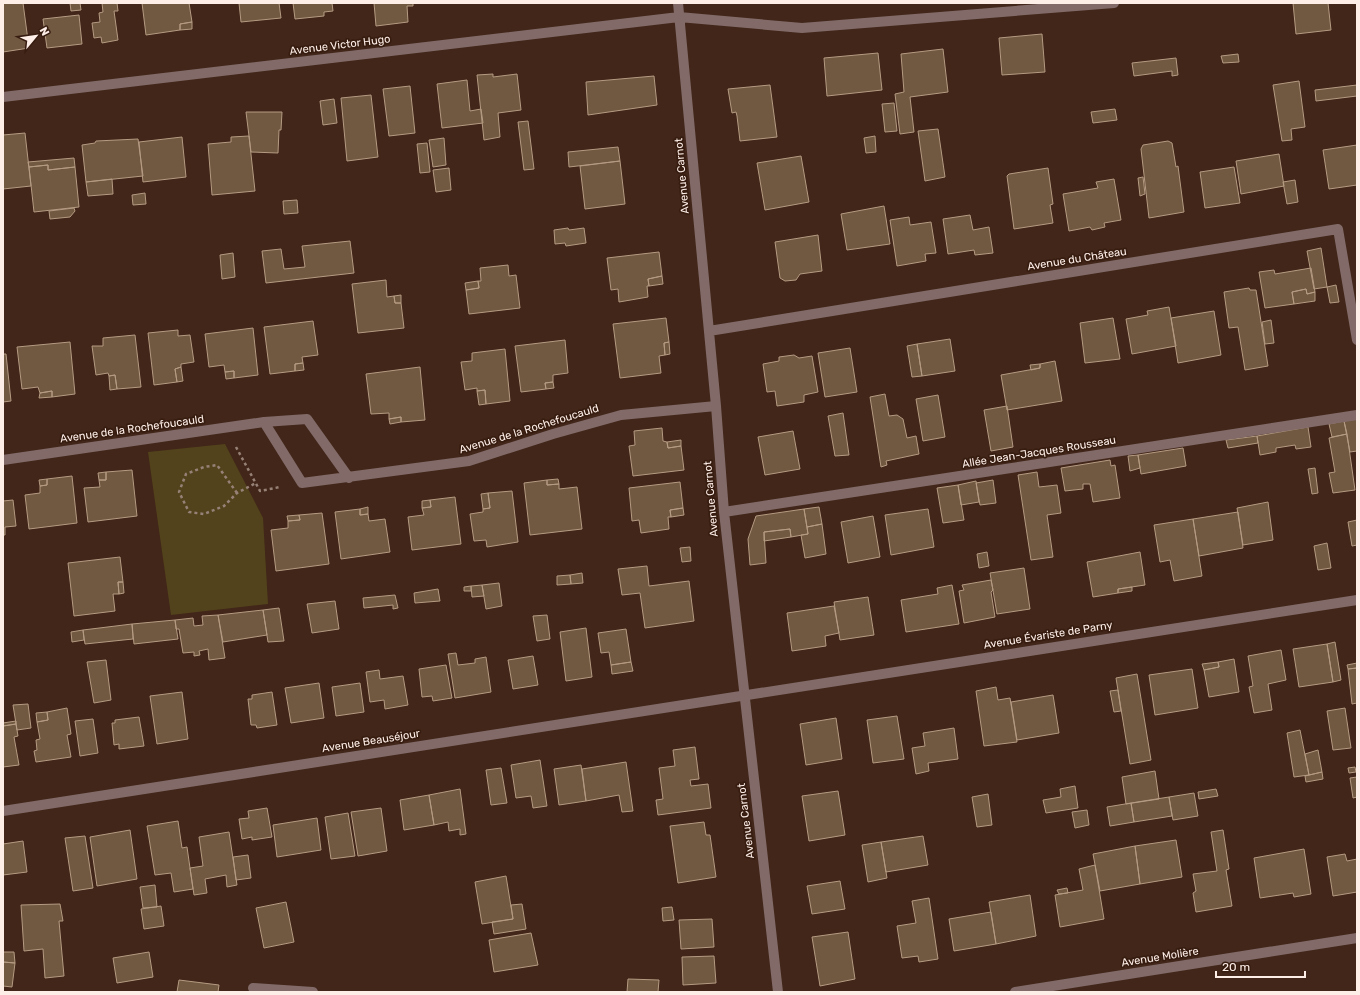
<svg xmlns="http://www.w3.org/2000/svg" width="1360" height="995" viewBox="0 0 1360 995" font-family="Rubik,sans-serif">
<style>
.green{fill:#52431c}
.building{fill:#705841;stroke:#b59b82}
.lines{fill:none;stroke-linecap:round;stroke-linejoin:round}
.path{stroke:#978177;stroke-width:2.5;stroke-dasharray:3 3;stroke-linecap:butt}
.minor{stroke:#816a68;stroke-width:10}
.labels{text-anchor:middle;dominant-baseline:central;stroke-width:3.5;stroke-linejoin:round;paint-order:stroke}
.street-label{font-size:11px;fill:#fdeee7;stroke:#371c10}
</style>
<rect width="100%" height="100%" fill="#412619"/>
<path class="green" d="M225,444l38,74 5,86 -97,11 -23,-163z"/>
<path class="building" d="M3,3h20l6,45 -26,4z
M70,3h10l1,7 -10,1z
M102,3h15l1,8h-4l4,29 -16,3 -1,-6 -7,1 -2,-15 8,-1 -1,-9 4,-1z
M142,3h47l3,19 -12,2v6l-34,5z
M239,3h40l2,15 -40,4z
M293,3h39l1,8 -9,1v4l-29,3z
M374,3h39v3h-6l1,16 -32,4z
M1293,3h35l3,27 -35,4z
M79,15l3,29 -35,4 -4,-29z
M192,22v7l-12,1v-6z
M1042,34l3,38 -43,3 -3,-37z
M943,49l5,43 -38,5 4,35 -14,2 -5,-40 9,-2 -3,-38z
M878,53l4,37 -55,6 -3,-38z
M1238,54l1,8 -16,1 -2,-7z
M1176,58l2,17 -6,1v-5l-38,5 -2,-13z
M493,74v3l24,-3 4,36 -23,3 2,24 -16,3 -7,-65z
M654,76l3,29 -69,10 -2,-33z
M467,80l3,31 11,-2 2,14 -41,5 -5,-44z
M1299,81l6,46 -14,2 1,11 -10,1 -9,-56z
M770,85l7,52 -37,4 -3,-25 -1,-4 -4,1 -4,-24z
M1357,85v11l-41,5 -1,-11z
M410,86l5,47 -26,3 -6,-47z
M371,95l7,62 -31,4 -6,-63z
M334,99l3,24 -14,2 -3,-24z
M894,103l3,28 -12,1 -3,-28z
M1115,109l2,11 -24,3 -2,-11z
M246,112h36l-1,18h-2l-1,23 -27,-1z
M528,121l6,48 -10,1 -6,-48z
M938,129l7,48 -20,4 -7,-50z
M25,133l6,53 -28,3v-54z
M249,136l6,55 -43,4 -4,-51 23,-2v-5z
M875,136l1,16 -10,1 -2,-15z
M182,137l4,40 -43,5 -4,-40z
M444,138l2,27 -13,2 -4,-27z
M138,139l5,37 -57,6 -4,-37 13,-2 1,-2z
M1168,141l4,2 4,24 2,-1 6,46 -35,6 -8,-69 2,-4z
M427,143l3,29 -10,1 -3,-29z
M1357,145v40l-28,4 -6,-39z
M618,147l2,14 -51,6 -1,-15z
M1279,154l5,32 -43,8 -5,-33z
M801,156l8,46 -44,8 -8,-47z
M74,158l1,9 -27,3v-5l-19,2 -1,-5z
M620,161l5,43 -40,5 -5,-43z
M48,165v5l27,-3 4,40 -45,5 -5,-45z
M1234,167l6,36 -35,5 -5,-36z
M449,168l2,22 -15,2 -3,-22z
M1048,168l5,36 -3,1 3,18 -39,6 -7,-53 2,-2z
M1143,177l2,17 -5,2 -2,-18z
M112,179l1,15 -25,2 -2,-14z
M1114,179l7,41 -17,3 1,4 -13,3 -2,-3 -21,4 -6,-37 35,-6 -2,-6z
M1295,180l3,22 -11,2 -4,-22z
M145,193l1,11 -13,1 -1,-10z
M297,200l1,13 -14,1 -1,-13z
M884,206l6,38 -43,6 -6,-36z
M74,208l1,3 -5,6 -20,2 -1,-8z
M970,215l3,15 16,-3 4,26 -18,2 -1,-5 -26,4 -5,-35z
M909,217l1,8 21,-3 5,31 -11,1 1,7 -29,5 -7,-46z
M568,228l1,2 15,-2 2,15 -20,3 -1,-3 -10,1 -1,-14z
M818,235l4,36 -22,3 -4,6 -11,1 -5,-3 -5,-36z
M350,241l4,32 -88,10 -4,-32 19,-2 3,20 21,-2 -3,-21z
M1321,248l6,39 -13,2 -7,-38z
M659,252l3,24 -14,3 1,7h-2l1,11 -29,5 -1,-13 -7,1 -4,-32z
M233,253l2,24 -13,2 -2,-24z
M508,265l1,11 7,-1 4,33 -51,6 -3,-24 13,-2 -1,-7h3l-1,-13z
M1311,268l4,24 -8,2 -1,-5 -14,3 2,12 -29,4 -6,-36 15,-2 1,4z
M662,276l1,8 -14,2 -1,-7z
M386,280l1,17 7,-1 1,7h6l3,25 -46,5 -6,-49z
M478,281l1,7 -13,2 -1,-7z
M1336,285l3,17 -9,1 -3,-16z
M1249,288l1,2h6l12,76 -23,4 -7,-43 -9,1 -5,-36z
M1306,289l1,5 8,-2v9l-21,3 -2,-12z
M401,295v8h-6l-1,-7z
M1169,307l7,39 -44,8 -6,-35 22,-4 -1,-4z
M1214,311l7,44 -43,8 -7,-45z
M666,318l3,24 -5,1 1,12 -6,1 2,17 -41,5 -7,-54z
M1113,318l7,41 -35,4 -5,-40z
M1271,320l3,23 -9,1 -3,-22z
M313,321l5,34 -16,2 1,6 -8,1v7l-25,3 -6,-47z
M253,328l5,47 -24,3v-7l-9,1 -1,-7 -15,2 -4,-33z
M178,330v6l12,-1 4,27 -13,2v3l-6,2 2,13 -23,3 -6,-52z
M135,335l6,52 -24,2 -2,-14 -6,1 -1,-3 -12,2 -4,-29h11v-8z
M950,339l5,32 -33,5 -5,-32z
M565,340l3,33 -15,2v7l-8,1 1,6 -25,3 -6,-46z
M70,342l5,52 -23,3v-6l-12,2 -2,-6 -16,2 -5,-42z
M669,342l1,12 -5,1 -1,-12z
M917,344l5,32 -10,1 -5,-31z
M850,348l7,44 -32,5 -7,-44z
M505,349l5,52 -24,3 -1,-14 -8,1v-3l-12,2 -4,-28 11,-1v-8z
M3,354h3l5,47 -8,1z
M794,355l5,3 13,-2 6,36 -14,3v7l-27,4 -2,-15 -8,1 -4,-28 16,-3v-4z
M1055,361l7,40 -55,9 -6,-35 39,-7v-4z
M303,363l1,7 -9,1v-7z
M1040,364v4l-9,2 -1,-5z
M181,367l2,14 -6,1 -2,-13z
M420,367l5,53 -24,2v-5l-12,2v-6l-18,1 -5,-40z
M234,371v7l-8,1 -1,-7z
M115,375l2,14 -7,1 -1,-14z
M553,382l1,6 -8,1 -1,-6z
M485,390l1,14 -7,1 -2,-14z
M52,391v6l-13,1 1,-5z
M885,394l4,22 8,-1 6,4 4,19 9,-2 3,18 -33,7 1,4 -6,2 -11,-70z
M938,395l7,42 -22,4 -7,-42z
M1007,406l6,41 -22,4 -7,-41z
M843,413l6,42 -14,1 -7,-40z
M401,417v5l-11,2 -1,-5z
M1357,419v32l-7,1 -6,-31z
M1344,421l3,13 -15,3 -3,-13z
M1308,427l3,20 -15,2 -1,-4 -19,3v4l-16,3 -3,-19z
M662,428l1,13 4,1 1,6 13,-2 3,24 -51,6 -4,-30 6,-1 -1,-14z
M793,431l7,38 -35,6 -7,-38z
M1347,434l8,56 -22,3 -4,-20 6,-1 -6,-34z
M1257,436l1,7 -30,5 -2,-8z
M681,440v6l-13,2 -1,-6z
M1183,448l3,18 -45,8 -3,-19z
M1138,455l2,13 -10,3 -2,-15z
M1110,460l1,6 4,-1 5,33 -27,4 -3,-18h-7v5l-18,2 -4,-23z
M1315,468l3,25 -6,1 -4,-25z
M132,470l5,46 -49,6 -4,-34 16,-1 -1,-7h7v-8z
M106,472v8h-7l-1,-7z
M1037,472l2,15 18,-2 4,28 -14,2 6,42 -22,3 -13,-85z
M72,476l5,47 -48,6 -4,-34 15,-2v-7l7,-1v-6z
M47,479v6l-7,1 -1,-6z
M558,479l1,5 -12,1v-5z
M547,480v5l12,-1v5l18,-2 5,42 -52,6 -6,-52z
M993,480l3,23 -16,2 -4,-22z
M976,481l3,21 -18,3 -3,-20z
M680,482l3,26 -13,2 1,7h-3l1,12 -28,4 -2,-13 -7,1 -3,-33z
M958,485l6,35 -21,3 -6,-35z
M512,491l6,51 -31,5 -1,-7 -12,1 -4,-27 13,-2v-3l7,-1 -2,-15z
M488,493l2,15 -7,1 -2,-15z
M455,497l6,47 -49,6 -4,-33 16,-2 -2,-7 9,-1 -1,-7z
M13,500l3,26 -11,1v8h-2v-34z
M430,500l1,7 -9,1v-7z
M1268,502l5,38 -30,5 -6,-37z
M368,507v7l-8,1v-6z
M819,507l3,17 -15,3 -3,-18z
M683,508l1,7 -13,2 -1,-7z
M360,509v6l8,-1 1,7 16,-2 5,33 -49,7 -6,-47z
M804,509l4,25 -17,3 -1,-8 -26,3 2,31 -16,2 -2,-26 8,-23z
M928,509l6,38 -43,8 -6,-40z
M1238,512l5,36 -44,8 -6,-37z
M322,513l7,51 -53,7 -5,-41 17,-2v-7l12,-1 -1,-5z
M299,515l1,5 -12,1 -1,-5z
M873,516l7,41 -32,6 -7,-41z
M1193,519l9,57 -28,5 -4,-21 -10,2 -6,-37z
M1357,520v25l-5,1 -4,-24z
M822,524l4,30 -21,4 -4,-23 7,-1 -1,-7z
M790,529l1,8 -27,4v-9z
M1327,543l4,25 -13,2 -4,-24z
M690,547l1,14 -9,1 -2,-14z
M987,552l2,14 -10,2 -2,-14z
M1140,552l5,33 -27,4v4l-25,4 -6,-35z
M120,557l3,25h-5l1,12h-6l2,17 -41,5 -6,-53z
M647,566l2,20 40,-5 5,40 -49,7 -5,-35 -18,2 -4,-26z
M1024,568l6,41 -33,5 -7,-41z
M582,573l1,10 -12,1 -1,-9z
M570,575l1,9 -14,1v-9z
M991,580l2,10 -2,2 4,25 -31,6 -5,-32 5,-1 -2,-5z
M118,582h5l1,11 -5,1z
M499,583l3,23 -16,3 -4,-24z
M482,585l2,11 -12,1 -1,-11z
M952,585l7,39 -53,8 -5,-32 37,-6 -1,-6z
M471,586v5h-7v-4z
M1132,587v4l-14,2v-4z
M438,589l2,12 -25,2 -1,-10z
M395,595l3,13 -5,1v-4l-29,3 -1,-10z
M868,597l6,38 -34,5 -6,-38z
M335,601l4,28 -27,4 -5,-29z
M834,606l5,27 -14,3 1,10 -34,5 -5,-38z
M279,608l5,33 -16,1 -5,-32z
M263,610l4,25 -44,7 -5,-27z
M218,615l7,43 -16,2 -1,-11 -9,2 1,4 -6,1v-4l-11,1 -4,-24h-3l-1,-9 18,-2 1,8 9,-1 -1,-9z
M547,615l3,24 -13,2 -4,-25z
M175,620l3,19 -44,5 -2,-20z
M132,624l1,15 -48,5 -2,-14z
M586,628l6,49 -26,4 -6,-49z
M626,629l5,33 -20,3 -2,-13 -8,1 -3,-20z
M83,630l1,10 -12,2 -1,-10z
M1335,642l6,38 -8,2 -6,-38z
M1327,644l6,38 -34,5 -6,-38z
M1281,650l5,30 -18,4 4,26 -18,3 -5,-26 4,-1 -5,-30z
M456,653l2,12 17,-2v-4l11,-2 5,35 -36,6 -7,-44z
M533,656l5,29 -25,4 -5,-29z
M1234,659l5,33 -30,5 -5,-27 15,-3 -1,-5z
M106,660l5,40 -17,3 -7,-41z
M631,662l2,9 -21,3 -1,-9z
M1218,662l1,5 -15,3 -2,-6z
M1357,663v5l-9,1 -1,-4z
M446,665l6,33 -19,3 -1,-5 -10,1 -3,-28z
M1357,668v35l-5,1 -4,-35z
M1192,669l6,39 -43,7 -6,-40z
M379,670l1,9 23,-3 5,29 -23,4 -1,-9 -14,2 -4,-30z
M1137,674l14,86 -21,4 -14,-86z
M319,683l5,35 -33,5 -6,-35z
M360,683l4,29 -28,4 -4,-29z
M996,687l2,13 12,-2 7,44 -33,4 -8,-55z
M1118,690l3,21 -7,1 -4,-21z
M182,692l6,47 -31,5 -7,-48z
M272,692l5,33 -20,3 -1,-3h-5l-3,-26h4v-4z
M1053,695l6,38 -42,7 -6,-38z
M28,704l3,24 -14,2 -4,-25z
M67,708l4,26 -4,1 4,22 -35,5 -2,-11 3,-1 -1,-10 4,-1 -3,-17 11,-2 -1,-8z
M1345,708l6,40 -18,2 -6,-39z
M47,712l1,8 -11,2 -1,-9z
M897,716l7,43 -31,4 -6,-43z
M139,717l5,29 -25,3v-5l-5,1 -2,-22h3v-3z
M836,718l6,41 -36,6 -6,-41z
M93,719l5,34 -18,3 -5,-35z
M16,721v3l-13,2v-3z
M16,724l2,12 -4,1 5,28 -16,2v-41z
M954,728l4,31 -30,4 1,8 -13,3 -4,-26 13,-2 -2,-13z
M1300,730l9,45 -15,2 -7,-44z
M695,747l4,32 -9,1 1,6 17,-2 3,24 -53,7 -2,-15 7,-1 -4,-31 16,-2 -2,-16z
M1318,750l4,22 -13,3 -4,-21z
M540,760l7,46 -14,2 -2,-12 -15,2 -5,-33z
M626,762l7,49 -11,1 -3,-17 -33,6 -4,-32z
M581,765l5,36 -27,4 -5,-36z
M1355,767l1,5 -7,1 -1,-5z
M501,768l6,35 -16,2 -5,-35z
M1155,771l4,28 -33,5 -4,-27z
M1322,772l1,7 -17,3 -1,-6z
M1357,777v20l-4,1 -3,-20z
M1075,786l3,22 -32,5 -3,-13 18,-3 -1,-8z
M460,789l6,45 -6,1v-6l-11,2 -1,-9 -14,3 -5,-30z
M1216,789l2,7 -19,3 -1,-7z
M838,791l7,44 -36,6 -7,-45z
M1194,793l4,23 -25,4 -4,-23z
M988,794l4,31 -15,2 -5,-30z
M429,795l5,30 -30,5 -4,-30z
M1169,797l3,19 -38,6 -3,-19z
M1131,803l3,19 -24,4 -3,-19z
M267,808l5,29 -20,3v-3l-10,2 -3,-20 10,-1 -1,-7z
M381,808l6,43 -29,5 -7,-44z
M1087,810l2,15 -14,3 -3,-16z
M348,813l7,43 -24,3 -6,-42z
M317,818l4,32 -44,7 -4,-32z
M178,821l4,27 5,-1 6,42 -19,3 -3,-19 -16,2 -8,-49z
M704,822l2,13h4l6,42 -38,6 -8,-57z
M130,830l7,49 -40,7 -7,-49z
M1223,830l6,39 -3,1 6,36 -36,6 -3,-19 3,-2 -3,-17 24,-3 -6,-39z
M229,832l8,53 -10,2 -1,-12 -21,4 2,14 -13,2 -4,-27 13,-2 -4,-29z
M85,836l8,52 -20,3 -8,-53z
M923,836l5,29 -42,7 -5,-30z
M1176,840l6,37 -42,7 -5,-38z
M23,841l4,31 -24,3v-31z
M881,842l6,36 -19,4 -6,-37z
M1135,846l5,38 -40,7 -7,-37z
M1304,849l7,45 -17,3 -1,-4 -33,5 -6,-40z
M1345,854l2,7 10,-2v33l-24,4 -6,-39z
M248,855l3,23 -15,2 -3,-23z
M1095,865l9,54 -44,8 -5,-32 28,-5 -4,-21z
M506,876l7,43 -31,5 -7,-42z
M840,881l5,28 -33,5 -5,-28z
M155,885l2,22 -14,1 -3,-21z
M1067,888l1,5 -9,1 -2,-4z
M1030,895l6,41 -40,8 -7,-42z
M929,898l9,61 -19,3 -1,-6 -16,2 -5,-32 19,-3 -4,-22z
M286,902l8,40 -30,6 -8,-40z
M60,904l3,17h-4l5,55 -19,2 -2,-29 -19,2 -3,-46z
M522,904l4,25 -32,5 -2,-12 21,-3 -2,-14z
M161,906l3,20 -20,3 -3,-20z
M672,907l2,13 -11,1 -1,-13z
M991,912l5,32 -42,7 -5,-32z
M712,919l2,28 -33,2 -2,-29z
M848,932l7,47 -35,7 -8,-49z
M531,933l7,32 -44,7 -5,-32z
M3,952h11l1,11 -12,-1z
M149,952l4,25 -36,6 -4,-25z
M714,956l2,27 -33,2 -1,-28z
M3,962l12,1 -3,24 -9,-1z
M628,979l31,1 -1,12h-31z
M179,980l40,5 -1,7h-41z"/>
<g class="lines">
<path class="path" d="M236,447l24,44 20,-4
M237,493l-20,-28 -13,2 -18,7 -7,18 10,20 15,2 20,-8 13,-13 19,-10"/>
<path class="minor" d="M678,3l38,403 8,106 54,480
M3,97l676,-80 123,11 312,-25
M709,331l629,-102 19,111
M264,422l43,-3 42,59
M3,460l261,-38 38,61 167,-22 84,-27 68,-19 95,-9
M724,512l633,-97
M3,811l1354,-211
M253,988l60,4
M1015,992l342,-54"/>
</g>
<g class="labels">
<g class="street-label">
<text transform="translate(340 45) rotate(-7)">Avenue Victor Hugo</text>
<text transform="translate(682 176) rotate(-95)">Avenue Carnot</text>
<text transform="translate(1077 259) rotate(-9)">Avenue du Château</text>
<text transform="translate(132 429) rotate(-8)">Avenue de la Rochefoucauld</text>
<text transform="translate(529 429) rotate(-17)">Avenue de la Rochefoucauld</text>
<text transform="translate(1039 452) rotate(-9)">Allée Jean-Jacques Rousseau</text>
<text transform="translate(711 499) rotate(-95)">Avenue Carnot</text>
<text transform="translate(1048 635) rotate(-9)">Avenue Évariste de Parny</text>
<text transform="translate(371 741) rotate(-9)">Avenue Beauséjour</text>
<text transform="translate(746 821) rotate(-97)">Avenue Carnot</text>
<text transform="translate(1160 957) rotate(-9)">Avenue Molière</text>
</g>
</g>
<rect width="1360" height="995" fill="none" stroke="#fdeee7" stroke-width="8"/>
<g transform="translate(36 36) rotate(61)" stroke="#371c10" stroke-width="3" paint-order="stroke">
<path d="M0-3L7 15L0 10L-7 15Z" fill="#fdeee7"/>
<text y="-6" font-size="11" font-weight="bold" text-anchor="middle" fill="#fdeee7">N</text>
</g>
<path d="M1216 971v6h89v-6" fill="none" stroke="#fdeee7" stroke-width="2"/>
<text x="1222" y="971" font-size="12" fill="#fdeee7" stroke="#371c10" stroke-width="3" paint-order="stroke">20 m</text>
</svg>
